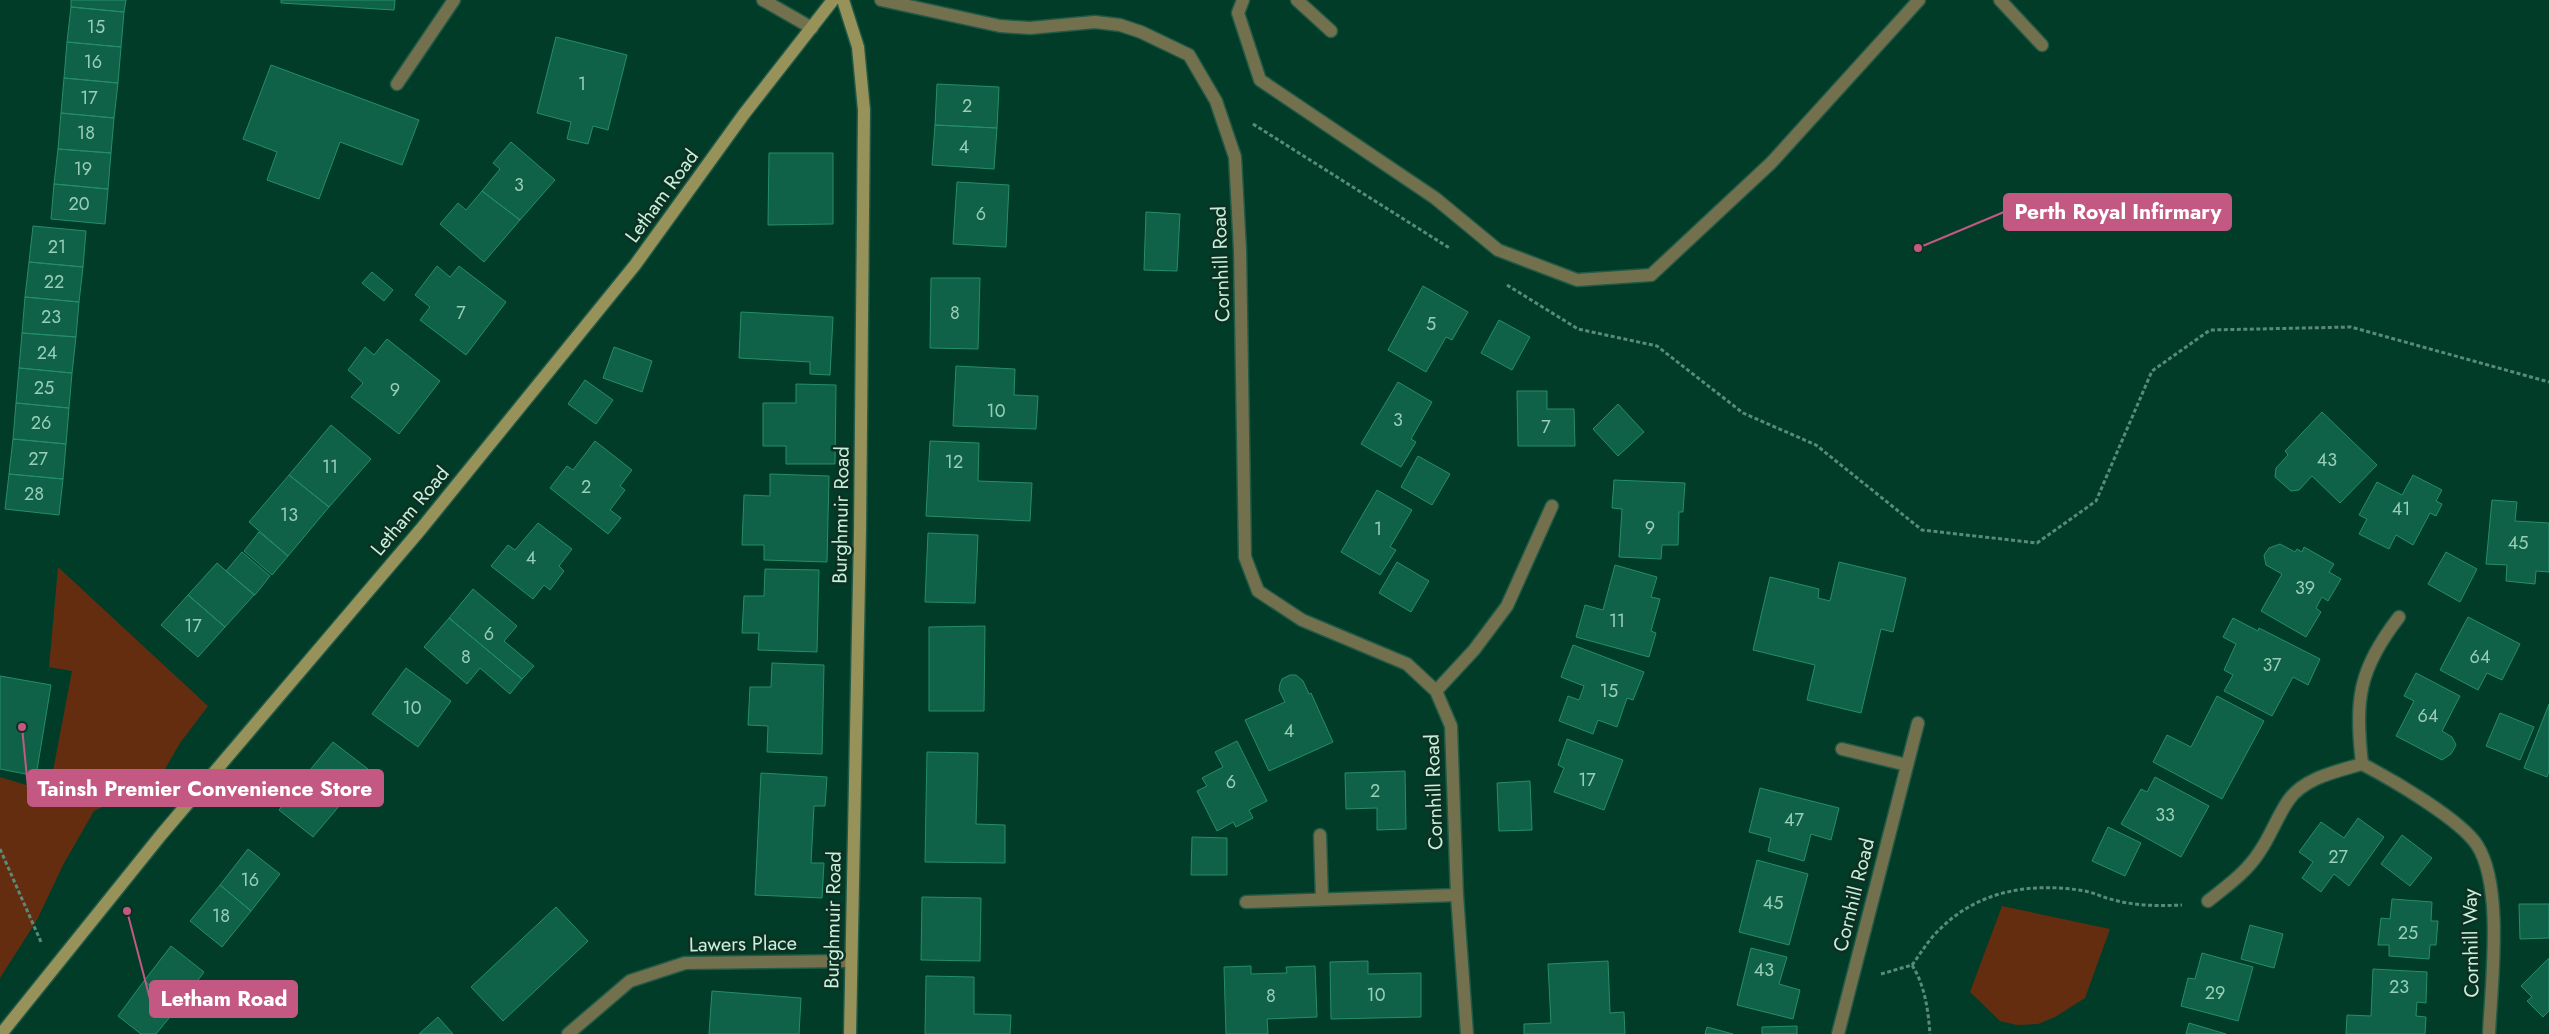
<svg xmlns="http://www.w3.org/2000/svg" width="2549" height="1034" viewBox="0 0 2549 1034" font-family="Jost,sans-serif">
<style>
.green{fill:#652d10}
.building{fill:#0f6247;stroke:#258e69}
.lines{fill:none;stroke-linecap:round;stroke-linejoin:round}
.lane-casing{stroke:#205946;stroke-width:15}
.street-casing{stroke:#205946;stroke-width:15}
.secondary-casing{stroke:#205946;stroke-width:15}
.path{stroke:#588c78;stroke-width:3;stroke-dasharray:4 2.5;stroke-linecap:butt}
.lane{stroke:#72704d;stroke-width:12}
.street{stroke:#72704d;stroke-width:12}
.secondary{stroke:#969259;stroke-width:12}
.labels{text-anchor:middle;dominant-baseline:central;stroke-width:5;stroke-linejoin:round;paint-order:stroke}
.number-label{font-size:18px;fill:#98ceb7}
.street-label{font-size:20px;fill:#c5f2dc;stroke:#0f2f22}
.leader{fill:none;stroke:#c35982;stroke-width:2}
.callout-dot{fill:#c35982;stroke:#0f2f22;stroke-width:2}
.callout{fill:#c35982;stroke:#c35982;stroke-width:2}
.callout-label{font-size:21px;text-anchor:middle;font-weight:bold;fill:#fff}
</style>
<rect width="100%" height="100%" fill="#013c29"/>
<path class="green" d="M58,567l150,139 -28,37 -15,26 -29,21 -42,21 -31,54 -26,55 -37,58v-201l49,15 23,-121 -23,-4z
M2002,906l108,23 -25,69 -30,19 -17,7 -21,1 -17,-4 -30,-29z"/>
<path class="building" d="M71,0h55l-2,12 -53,-5z
M281,0h114l-1,10 -113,-7z
M71,7l53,5 -3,35 -54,-5z
M556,37l71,18 -19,75 -15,-4 -5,18 -21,-5 4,-17 -34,-9z
M67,42l54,5 -3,36 -54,-5z
M271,65l148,55 -17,45 -62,-23 -21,57 -52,-19 10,-28 -34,-13z
M64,78l54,5 -4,35 -53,-5z
M937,84l62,3 -2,41 -62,-3z
M61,113l53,5 -3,35 -53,-4z
M935,125l62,3 -3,41 -62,-4z
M511,142l44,38 -35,40 -38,-29 18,-22 -7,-6z
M58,149l53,4 -3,36 -54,-5z
M769,153h64v71l-65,1z
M957,182l52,3 -3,62 -53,-3z
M54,184l54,5 -3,35 -54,-5z
M482,191l38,29 -36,42 -44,-38 18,-21 8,7z
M1146,212l34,2 -3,57 -33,-1z
M33,226l53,5 -3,36 -54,-5z
M29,262l54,5 -4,35 -54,-5z
M437,266l13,11 9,-11 47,36 -40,53 -46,-35 10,-13 -15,-12z
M372,272l21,18 -9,11 -22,-18z
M931,278h49l-2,71 -48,-1z
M1423,286l45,26 -16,28 -6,-3 -20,35 -38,-22z
M25,297l54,5 -3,35 -54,-4z
M741,312l92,5 -3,58 -20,-1v-12l-71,-4z
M1499,320l31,17 -18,33 -31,-17z
M22,333l54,4 -4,36 -53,-5z
M387,339l53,42 -41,53 -48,-37 12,-14 -15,-13 17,-23 9,8z
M614,347l38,14 -10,31 -39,-14z
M956,366l59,3 -1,26 24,1 -2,33 -83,-3z
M19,368l53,5 -3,35 -53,-5z
M585,380l28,20 -17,24 -28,-20z
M1398,382l34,20 -21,37 5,3 -15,25 -40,-23z
M796,384l40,1 -1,79h-49v-18h-23v-43h33z
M1517,391h30v18h27l1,37h-57z
M16,403l53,5 -3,36 -53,-5z
M1618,404l26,28 -26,24 -25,-27z
M2322,412l55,53 -37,38 -28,-27 -13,14 -8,1 -16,-14 1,-9 12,-13 -3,-4z
M331,425l40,34 -42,48 -40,-32z
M13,439l53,5 -3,35 -54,-5z
M595,441l37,29 -12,16 5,4 -15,20 11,8 -13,16 -58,-46 17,-22 6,4z
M930,441l49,2 -1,38 54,2 -2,38 -104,-5z
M1418,456l32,18 -18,31 -31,-18z
M9,474l54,5 -4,36 -54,-6z
M770,474l59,2 -2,86 -63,-2v-15h-22l2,-50 26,1z
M289,475l40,32 -41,49 -39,-34z
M2413,475l29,15 -6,11 6,3 -6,12 -6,-3 -17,32 -17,-10 -7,14 -30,-15 8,-15 -8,-4 18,-33 25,13z
M1614,480l71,3 -2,29h-4l-1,33h-16l-1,14 -42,-2 3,-48 -10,-1z
M1377,490l35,20 -22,37 6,3 -16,25 -39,-23z
M2492,500l25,2 -2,19 34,2v49l-13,-1 -1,13 -29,-3 1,-16 -21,-1z
M538,523l34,26 -13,17 5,5 -14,19 -6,-5 -11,14 -42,-33 17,-21 7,5z
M259,532l29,24 -16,19 -28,-24z
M928,533l50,2 -3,68 -50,-1z
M2280,544l15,8 2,-3 5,3 2,-5 30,17 -5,8 12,7 -13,22 -6,-4 -6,11 5,4 -15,25 -45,-26 21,-37 -16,-9 -2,-10 5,-7z
M242,552l28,24 -15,19 -29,-24z
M2446,552l31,17 -17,33 -32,-18z
M1397,562l32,19 -18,31 -32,-19z
M1839,562l67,16 -13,54 -12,-3 -20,84 -54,-13 8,-35 -62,-15 17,-73 49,12 -1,9 12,3z
M217,563l37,32 -29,32 -37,-32z
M1615,565l42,12 -6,20 9,2 -9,32 5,2 -7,24 -73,-20 9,-32 18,5z
M765,569l54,1 -2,82 -59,-2 1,-17h-17l2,-37h20z
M473,589l44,37 -13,15 30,25 -12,13 -73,-61z
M188,595l37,32 -27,30 -37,-32z
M2468,617l52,27 -18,36 -15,-7 -9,17 -38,-20z
M449,618l73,61 -12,15 -30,-26 -13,16 -43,-37z
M2233,618l25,13 1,-3 61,31 -12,26 -15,-8 -21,39 -48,-25 9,-16 -9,-5 12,-26 -13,-7z
M985,626l-1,85h-55v-84z
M1573,645l71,27 -11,28 -6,-2 -10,29 -19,-7 -5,14 -34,-13 9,-25 11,4 5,-14 -23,-9z
M772,663l52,2 -2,89 -55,-2 1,-26 -20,-1 2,-38h21z
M406,668l45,33 -33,46 -46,-33z
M2416,673l44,23 -18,35 10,6 4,8 -5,9 -9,6 -46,-24 18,-35 -10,-5z
M1290,675h6l7,6 6,13 2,-1 22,49 -64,29 -24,-51 40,-18 -6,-12 1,-6 2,-5z
M0,676l51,9 -15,91 -36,-7z
M2217,696l47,25 -42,78 -69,-37 14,-27 24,12z
M2549,704v67l-2,6 -23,-9z
M2500,713l34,14 -14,33 -34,-14z
M1567,739l56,21 -19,50 -50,-18 10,-24 -6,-3z
M1237,741l30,60 -18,9 4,8 -17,9 -3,-5 -16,9 -20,-40 10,-5 -5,-8 21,-11 -8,-15z
M333,742l35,27 -28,36 -35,-29z
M927,752l51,1 -2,71 29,1v38l-80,-1z
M1405,771l1,58 -29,1v-22l-31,1 -1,-36z
M761,773l66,4 -2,29h-11l-3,57h13l-2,35 -67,-3z
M305,776l35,29 -27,32 -34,-27z
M2155,777l54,29 -28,51 -60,-33 20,-35 6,3z
M1530,781l2,49 -33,1 -2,-48z
M1760,788l79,20 -8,32 -20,-6 -7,27 -36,-10 3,-13 -22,-6z
M2358,818l26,19 -35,49 -15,-12 -13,18 -19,-14 11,-16 -14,-10 22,-30 23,16z
M2108,827l33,16 -16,33 -33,-15z
M2402,835l30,23 -22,28 -29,-22z
M1192,837l35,1v37h-36z
M248,849l32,25 -29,37 -31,-26z
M1757,860l51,14 -19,71 -50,-13z
M220,885l31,26 -29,36 -32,-26z
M922,897l59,1 -1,63 -59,-1z
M2392,899l40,3 -1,19h7l-2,24h-6l-1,14 -40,-3v-11h-11l3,-27 9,1z
M2519,904h30v34l-29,1z
M556,907l32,34 -85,80 -32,-34z
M2250,925l33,9 -9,34 -33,-9z
M171,946l33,26 -26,35 -34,-26z
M1751,948l36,9 -8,27 21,6 -7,29 -56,-14z
M2202,953l51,14 -15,54 -57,-15 7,-28 7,1z
M2549,958v53l-6,6 -16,-16 5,-4 -11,-11z
M1368,961v13l53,-1v44l-90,2 -1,-57z
M1608,961l2,52 14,-1 1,22h-101v-10l27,-1 -3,-59z
M1251,966v8l36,-1 -1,-6 29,-1 2,51 -50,2 1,15h-42l-2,-67z
M2373,969l54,3 -1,31 -9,-1 -1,14 10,1 -1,17h-79l1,-19 24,1z
M926,976l48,1v37l37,1 -1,19h-85z
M144,981l34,26 -22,27h-15l-23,-18z
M712,991l89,7 -2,36h-90z
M438,1017l15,17h-34z
M2189,1023l37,11h-40z
M1797,1026v8h-35v-7z
M1707,1027l26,7h-28z"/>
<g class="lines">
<g class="lane-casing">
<path id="lane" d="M763,0l49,28
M1243,0l-5,13 22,67 175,118 63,52 79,30 74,-5 120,-112 148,-163
M1297,0l34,31
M2000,0l42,45
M397,84l57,-84"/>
</g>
<g class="street-casing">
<path id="street" d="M881,0l119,26 30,2 65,-6 25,3 21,7 48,23 27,46 19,56 5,93 5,307 13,34 44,29 105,44 29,27 15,35 6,169 10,139
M1436,691l38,-41 33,-44 45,-100
M1842,749l65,16
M2362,764c29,15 98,55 115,81 27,42 14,140 12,189
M1320,835l2,64
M2208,901c19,-15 39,-29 52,-50 11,-16 17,-34 28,-50 15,-23 50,-30 74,-37 -7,-65 -4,-94 37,-147
M1246,902l211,-7
M568,1034l62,-53 55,-18 166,-2
M1838,1034l80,-311"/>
</g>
<g class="secondary-casing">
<path id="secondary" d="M843,0l15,47 6,63 -4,421 -10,503
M1,1034l160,-199 260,-306 214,-264 109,-151 89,-114"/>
</g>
<path class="path" d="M1253,124l198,125
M1507,285l71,44 79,17 86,67 73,32 106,85 115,13 59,-42 56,-130 58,-41 141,-3 198,55
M0,849l41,93
M1912,965c9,-12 17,-26 28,-36 39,-39 92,-47 145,-38 10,2 19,7 29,9 22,6 46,6 68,5
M1881,974l31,-9c13,21 16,44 18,69"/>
<use href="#lane" class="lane"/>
<use href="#street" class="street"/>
<use href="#secondary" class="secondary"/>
</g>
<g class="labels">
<g class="number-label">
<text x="96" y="27">15</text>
<text x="93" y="62">16</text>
<text x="582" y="84">1</text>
<text x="89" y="98">17</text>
<text x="967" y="106">2</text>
<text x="86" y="133">18</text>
<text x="964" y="147">4</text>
<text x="83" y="169">19</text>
<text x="519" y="185">3</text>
<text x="79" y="204">20</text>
<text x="981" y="214">6</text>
<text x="57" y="247">21</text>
<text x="54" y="282">22</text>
<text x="461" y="313">7</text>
<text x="955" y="313">8</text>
<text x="51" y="317">23</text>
<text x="1431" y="324">5</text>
<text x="47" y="353">24</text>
<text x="44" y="388">25</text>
<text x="395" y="390">9</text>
<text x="996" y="411">10</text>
<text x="1398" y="420">3</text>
<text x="41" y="423">26</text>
<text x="1546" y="427">7</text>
<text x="38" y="459">27</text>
<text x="2327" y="460">43</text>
<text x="954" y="462">12</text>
<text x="330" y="467">11</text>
<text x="586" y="487">2</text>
<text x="34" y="494">28</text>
<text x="2401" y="509">41</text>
<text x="289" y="515">13</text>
<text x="1650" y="528">9</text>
<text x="1378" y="529">1</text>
<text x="2518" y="543">45</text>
<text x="531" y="558">4</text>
<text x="2305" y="588">39</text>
<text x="1617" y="621">11</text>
<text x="193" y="626">17</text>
<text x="489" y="634">6</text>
<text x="466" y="657">8</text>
<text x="2480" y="657">64</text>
<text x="2272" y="665">37</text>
<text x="1609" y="691">15</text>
<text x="412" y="708">10</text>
<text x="2428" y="716">64</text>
<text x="1289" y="731">4</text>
<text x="1587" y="780">17</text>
<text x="1231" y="782">6</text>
<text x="1375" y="791">2</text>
<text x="2165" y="815">33</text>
<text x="1794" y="820">47</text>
<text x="2338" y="857">27</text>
<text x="250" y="880">16</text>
<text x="1773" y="903">45</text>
<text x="221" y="916">18</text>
<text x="2408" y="933">25</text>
<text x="1764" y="970">43</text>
<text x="2399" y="987">23</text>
<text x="2215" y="993">29</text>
<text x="1376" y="995">10</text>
<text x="1271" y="996">8</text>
</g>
<g class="street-label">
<text transform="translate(662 196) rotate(-54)">Letham Road</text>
<text transform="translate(1221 264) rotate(-92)">Cornhill Road</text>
<text transform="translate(410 511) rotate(-50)">Letham Road</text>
<text transform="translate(841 515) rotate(-89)">Burghmuir Road</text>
<text transform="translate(1434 792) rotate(-92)">Cornhill Road</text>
<text transform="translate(1854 895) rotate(-76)">Cornhill Road</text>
<text transform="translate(833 920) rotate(-89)">Burghmuir Road</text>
<text transform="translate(2471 943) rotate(-91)">Cornhill Way</text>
<text transform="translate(743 944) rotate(-1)">Lawers Place</text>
</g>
</g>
<path class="leader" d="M1918 248L2004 212M22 727L28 788M127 911L150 999"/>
<g class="callout-dot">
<circle cx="1918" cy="248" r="5"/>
<circle cx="22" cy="727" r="5"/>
<circle cx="127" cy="911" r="5"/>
</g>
<g class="callout">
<rect x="2004" y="194" width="227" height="36" rx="5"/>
<rect x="28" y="770" width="355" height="36" rx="5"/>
<rect x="150" y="981" width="147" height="36" rx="5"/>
</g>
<g class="callout-label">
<text x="2118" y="219">Perth Royal Infirmary</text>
<text x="205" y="796">Tainsh Premier Convenience Store</text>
<text x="224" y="1006">Letham Road</text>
</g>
</svg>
